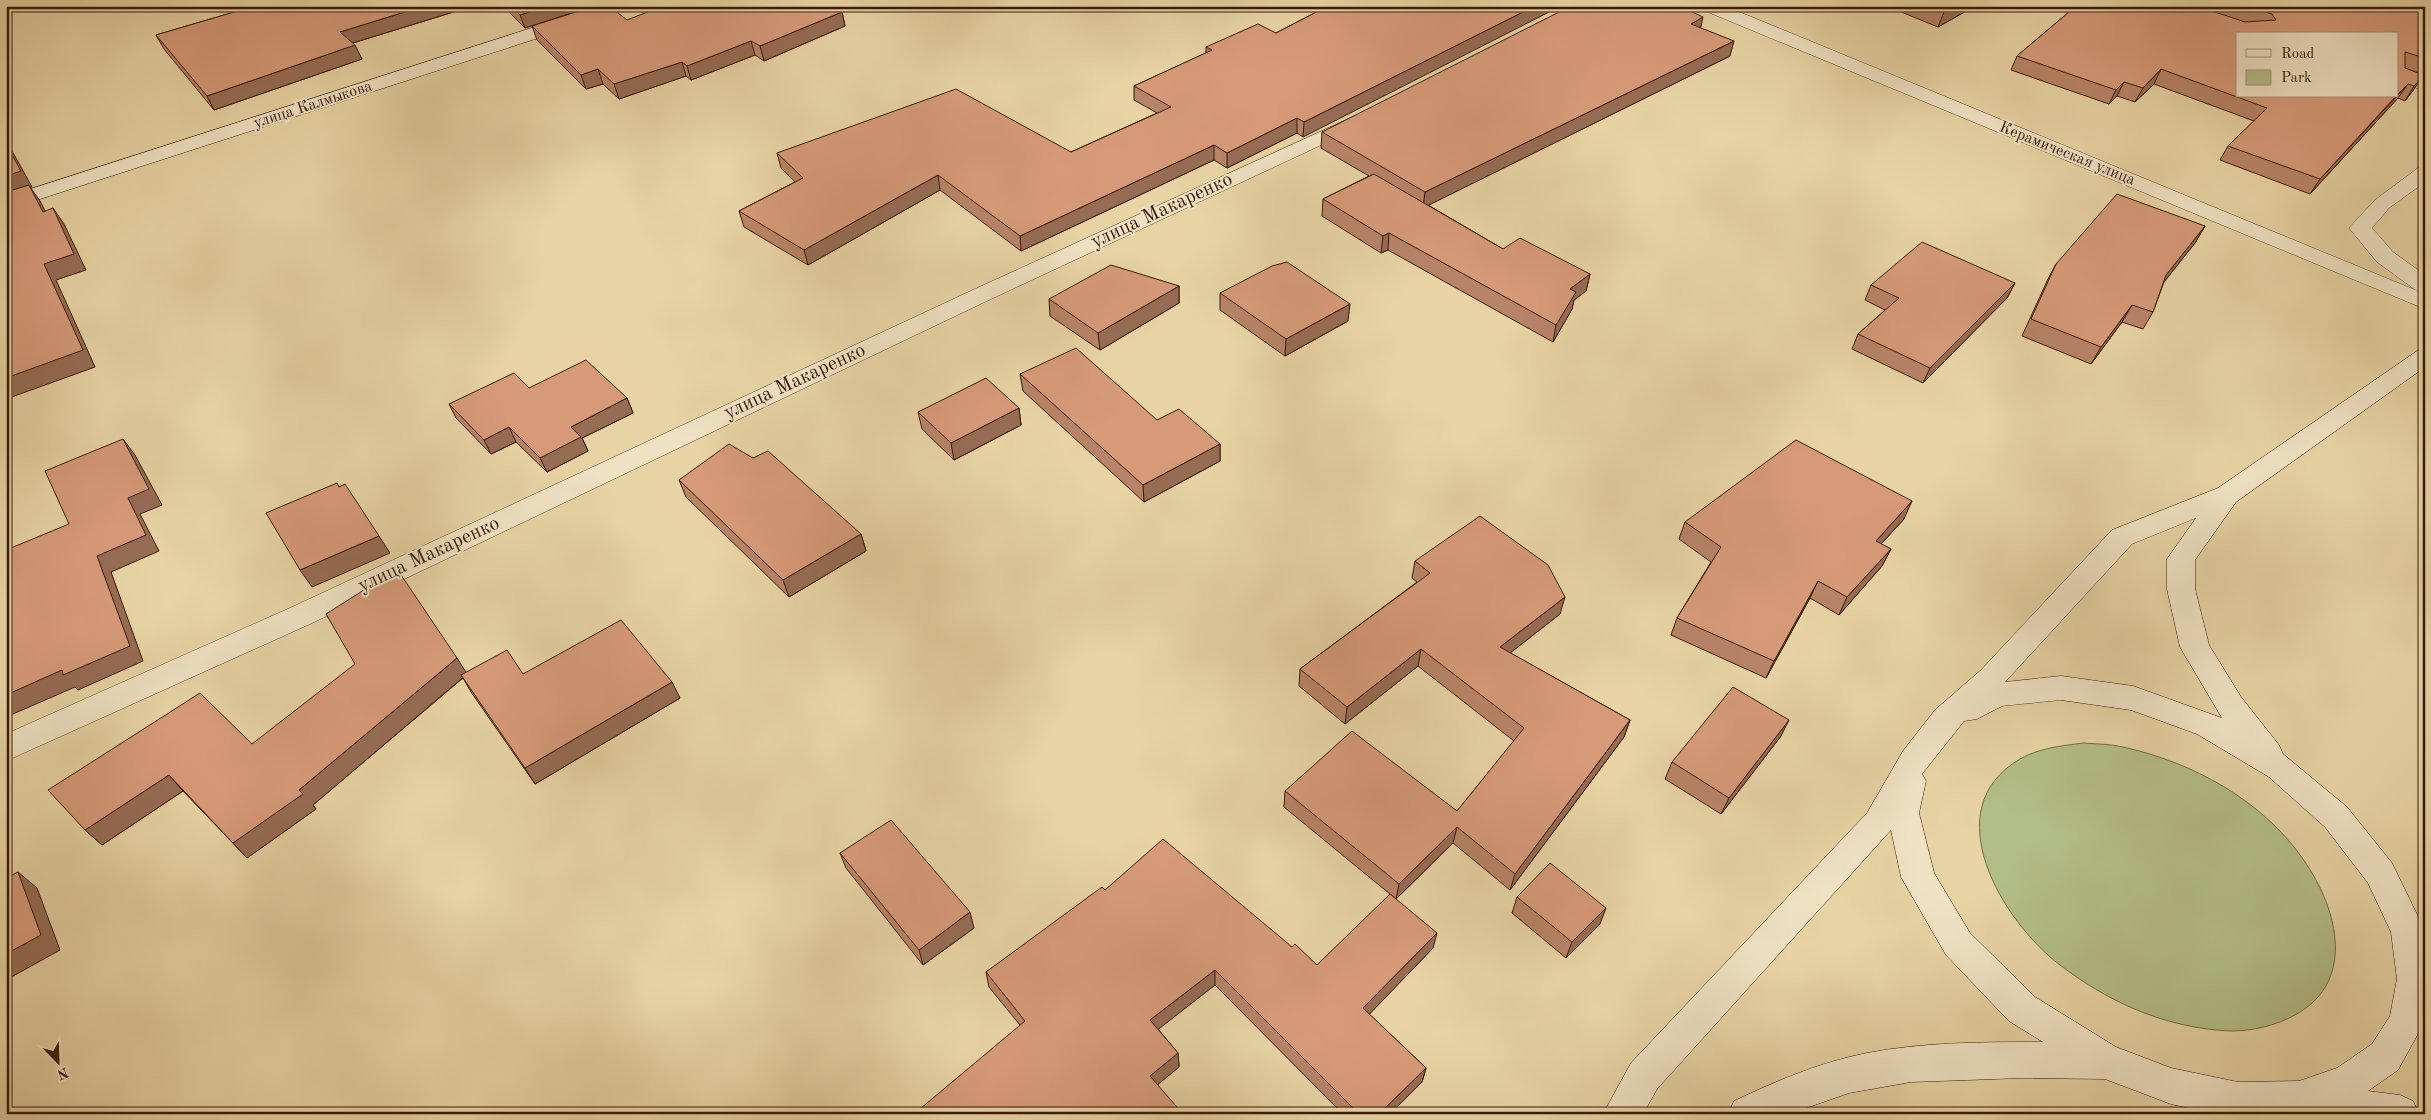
<svg xmlns="http://www.w3.org/2000/svg" width="2431" height="1120" viewBox="0 0 2431 1120" font-family="'Old Standard TT',serif">
<style>
.green{fill:#b3bd87;stroke:#766b48}
.lines{fill:none;stroke-linecap:round;stroke-linejoin:round}
.lane-casing{stroke:#65482f;stroke-width:1}
.street-casing{stroke:#65482f;stroke-width:1}
.secondary-casing{stroke:#3a1908;stroke-width:1}
.lane{fill:#efe2c4;fill-rule:evenodd}
.street{fill:#efe2c4;fill-rule:evenodd}
.secondary{fill:#efe2c4;fill-rule:evenodd}
.wall{fill:#b88468;stroke:#3a1908}
.shaded-wall{fill:#966c55;stroke:#3a1908}
.building{fill:#d69a79;stroke:#3a1908}
.labels{text-anchor:middle;dominant-baseline:central;stroke-width:4;stroke-linejoin:round;paint-order:stroke}
.far-street-label{font-size:16px;fill:#3a1908;stroke:#efe2c4}
.street-label{font-size:20px;fill:#3a1908;stroke:#efe2c4}
</style>
<rect width="100%" height="100%" fill="#e7d3a4"/>
<filter id="stains"><feTurbulence type="fractalNoise" baseFrequency=".004" numOctaves="4"/><feColorMatrix values="0 0 0 0 .2 0 0 0 0 .09 0 0 0 0 .02 0 0 0 .5 -.17"/></filter>
<radialGradient id="worn" r=".72"><stop offset=".6" stop-color="#630" stop-opacity="0"/><stop offset="1" stop-color="#630" stop-opacity=".3"/></radialGradient>
<path class="green" d="M2083,743c13,1 27,1 40,4 69,15 139,53 180,112 36,51 55,127 -14,159 -23,11 -48,15 -73,12 -59,-6 -110,-30 -156,-65 -57,-43 -126,-156 -40,-206 19,-11 41,-13 63,-16z"/>
<g class="lines">
<g class="lane-casing">
<path id="lane" d="M2397,68l28,10v13l-28,-10z
M2425,166v16l-36,26 -17,20 21,24 32,23v18l-8,-2 -40,-29 -28,-34 26,-28 43,-32z"/>
</g>
<g class="street-casing">
<path id="street" d="M1700,6h25l700,288v15l-722,-299z
M1355,116l7,2 3,4 -3,4 -371,173 -681,325 -304,137v-27l284,-126 685,-319z"/>
</g>
<g class="secondary-casing">
<path id="secondary" d="M600,6h28l-3,4 -619,200v-13z
M2425,349v18l-189,135 -41,58v29l14,56 32,52 38,48 4,9 64,53 45,56 33,68v90l-27,49 -30,21 32,4 13,6 6,13h-203l-45,-10 -66,-25 -83,-1 -111,4 -62,11 -60,21h-61l6,-13c42,-20 87,-39 133,-48 58,-11 117,-11 176,-11l-34,-21 -63,-66 -45,-78 -10,-47 -234,259 -14,25h-40l28,-51 236,-250 36,-62 32,-41 46,-40 131,-140 106,-42 199,-137zM2196,518l-29,41v30l13,58 42,71 -89,-32 -72,-10 -56,6 127,-138zM2061,700l70,10 66,24 72,43 56,50 43,56 23,49 6,47 -7,37 -18,28 -35,24 -38,13 -61,1 -67,-14 -55,-21 -81,-50 -65,-64 -36,-60 -15,-60 7,-32 -4,-7 42,-53 13,-2 25,-13z"/>
</g>
<use href="#lane" class="lane"/>
<use href="#street" class="street"/>
<use href="#secondary" class="secondary"/>
</g>
<path class="wall" d="M234,6h239l-120,37 9,16 -148,51 -50,-61 -8,-14 82,-24z
M503,6h90l-68,22z
M1328,6l-25,131 -6,-4 -70,35 -13,-8 -193,91 -81,-61 -132,75 -64,-38 -5,-16 56,-29 -14,-14 -4,-15 294,-1 86,-39 -23,-13v-14l72,-33v-6l70,-14z
M1890,6h85l-37,21 -49,-20z
M2076,6h349v70l-2,-1 -9,14 -9,12 -7,-3 -88,96 -90,-34 8,-14 26,-25 -100,-37 -19,18 -18,-6 -8,8 -98,-34 6,-14z
M842,12l3,14 -81,35 -9,-6 -64,25 -5,-4 -67,23 -16,-15 -17,5 -49,-49 -5,-14 95,-6z
M1700,28l30,28 -302,149 75,44 87,25 -4,17 -12,9 -2,9 -19,33 -165,-92 -7,3 -59,-37 1,-17 46,-23 -48,-28 1,-16z
M2205,226l-10,17 -31,39 -11,30 -10,17 -21,-7 -31,42 -69,-28 25,-55 9,-17z
M2015,283l-8,15 -84,85 -71,-34 6,-15 27,-24 -20,-10 6,-15z
M1179,286v17l-79,47 -50,-34 -1,-17z
M1220,293l128,28 -63,35 -65,-46z
M1020,374l137,46 63,24v17l-76,41 -121,-111z
M529,388l98,10 6,15 -51,25 6,13 -41,21 -31,-30 -25,12 -35,-36 -7,-14z
M1019,408l2,17 -67,35 -32,-31 -4,-17z
M753,458l108,76 5,17 -77,46 -103,-100 -7,-17z
M1904,519l-23,25 10,5 -9,17 -43,49 -29,-17 -44,80 -95,-43 6,-17 34,-56 -32,-23 6,-17z
M1415,561l145,53 -50,39 120,67 -6,17 -114,153 -57,-47 -57,56 -112,-92 1,-16 172,20 57,-70 -96,-75 -73,58 -46,-38 1,-17 117,-87 -5,-4z
M466,672l57,2 157,24 -145,86 -64,-92 -8,-14 -150,127 3,4 -69,49 -64,-67 -81,54 -17,-15 167,-86z
M1781,736l-60,78 -56,-35 7,-17z
M840,853l134,75 -51,37 -77,-97z
M1105,890l187,57 25,18 116,-17 -64,66 57,54 -4,14 -32,32h-47l-128,-129 -57,44 20,24 1,14 -22,18 -137,-60 -31,-38 -3,-15z
M1517,897l83,27 -34,34 -54,-45z"/>
<path class="shaded-wall" d="M424,6h49l-127,39 -6,-13z
M548,6h45l-68,22 -5,-13z
M1535,6h26l-258,131 1,-15z
M1954,6h21l-37,21 6,-15z
M842,12l3,14 -81,35 -4,-15z
M1703,17l-3,14 -9,-7z
M751,41l4,14 -64,25 -4,-14z
M1734,41l-4,15 -307,152 2,-16z
M355,45l7,14 -148,51 -7,-14z
M682,62l4,14 -67,23 -5,-15z
M598,69l5,15 -17,5 -5,-14z
M2161,69l-7,15 -19,18 8,-14z
M2424,75l-10,14 -9,12 9,-15z
M2124,82l-7,14 -8,8 7,-14z
M2408,84l-10,14 -88,96 10,-15z
M1297,118v15l-70,35v-15z
M6,140l26,47h-2l10,14 14,27 -48,-33z
M1214,145v15l-193,91 -1,-15z
M938,175l2,15 -132,75 -4,-15z
M53,208l11,16 22,46 -30,10 39,87 -89,32v-21l38,-114z
M2205,226l-10,17 -39,49 10,-17z
M1389,233l-1,17 -7,3 2,-17z
M1590,274l-4,17 -12,9 -2,9 -19,33 3,-17 14,-36z
M2015,283l-8,15 -84,85 7,-15z
M1179,286v17l-79,47 -2,-17z
M1350,304l-2,17 -63,35 1,-17z
M2132,305l-10,17 -31,42 10,-17z
M627,398l6,15 -51,25 6,13 -41,21 -7,-14 31,-31z
M1019,408l2,17 -67,35 -3,-17z
M509,427l7,15 -25,12 -7,-14z
M123,439l12,16 27,50 -22,9 19,37 -48,21 32,89 -65,29 -3,-3 -69,30v-22l91,-139 31,-58z
M1220,444v17l-76,41 -1,-17z
M1912,501l-8,18 -36,39 8,-17z
M861,534l5,17 -77,46 -6,-17z
M379,536l11,17 -78,34 -12,-17z
M1891,549l-9,17 -43,49 8,-18z
M1818,581l-8,17 -44,80 8,-17z
M1565,597l-5,17 -64,50 4,-17z
M1421,649l-3,17 -73,58 2,-17z
M457,658l10,16 -154,131 3,4 -69,49 -14,-15 66,-53z
M672,682l8,16 -145,86 -10,-16z
M1630,720l-6,17 -114,153 5,-16z
M1789,720l-8,16 -60,78 8,-16z
M169,775l14,16 -81,54 -17,-15z
M1457,827l-4,16 -57,56 3,-15z
M18,872l19,16 23,62 -54,30v-26z
M1606,908l-6,16 -34,34 6,-16z
M970,912l4,16 -51,37 -4,-15z
M1437,933l-4,15 -72,75 2,-15z
M1215,970v15l-64,50 -1,-15z
M1178,1053l1,14 -28,23 -1,-14z
M1426,1068l-4,14 -32,32h-11z"/>
<path class="building" d="M239,6h185l-84,26 15,13 -148,51 -51,-61 85,-25z
M512,6h36l-28,9z
M595,6h14l18,14 36,-14h173l6,6 -82,34 -9,-5 -64,25 -5,-4 -68,22 -16,-15 -17,6 -49,-49z
M1328,6h207l-231,116 -7,-4 -70,35 -13,-8 -194,91 -82,-61 -134,75 -65,-39 64,-33 -26,-25 179,-64 115,63 100,-45 -37,-21 78,-36 -6,-3 52,-23 18,9z
M1571,6h108l24,11 -12,7 43,17 -309,151 -103,-60z
M1930,6h24l-10,6z
M2076,6h121l48,16 31,-2 -4,-6 -25,-8h178v52l-20,-6v16l19,7 -10,11 -6,-2 -11,11v-61h-160v62h159l-76,83 -92,-33 39,-38 -106,-39 -18,19 -19,-6 -8,8 -99,-34z
M6,144l15,27 -15,5z
M1374,174l129,75 17,-11 70,36 -20,15 6,3 -20,33 -167,-92 -6,3 -60,-37z
M29,185l14,27 10,-4 21,46 -30,10 39,86 -77,28v-186z
M2117,194l88,32 -39,49 -13,37 -21,-7 -31,42 -70,-28 25,-55z
M1922,242l93,41 -85,85 -72,-34 41,-36 -28,-13z
M1287,262l63,42 -64,35 -66,-46 52,-27z
M1111,265l68,21 -81,47 -49,-34z
M1076,348l81,72 22,-11 41,35 -77,41 -123,-111z
M586,360l41,38 -56,29 10,10 -41,21 -31,-31 -25,13 -35,-36 65,-31 15,15z
M986,378l33,30 -68,35 -33,-31z
M123,439l26,50 -21,9 18,37 -49,21 33,90 -67,29 -1,-5 -56,25v-145l63,-26 -24,-53z
M1796,440l116,61 -36,40 15,8 -44,48 -29,-16 -44,80 -97,-43 44,-71 -36,-25z
M729,444l24,14 15,-7 93,83 -78,46 -104,-100z
M337,483l2,4 6,-3 34,52 -79,34 -34,-57z
M1480,516l68,49 17,32 -65,50 130,73 -115,154 -58,-47 -58,57 -114,-93 67,-60 105,80 67,-83 -103,-79 -74,58 -47,-38 130,-96 -15,-12z
M397,569l60,89 -158,132 4,4 -70,49 -64,-68 -84,55 -37,-40 152,-97 52,51 103,-80 -29,-50z
M621,620l51,62 -147,86 -64,-93 46,-25 16,24z
M1733,687l56,33 -60,78 -57,-36z
M891,820l79,92 -51,38 -79,-97z
M1163,839l129,108 3,-3 22,21 73,-71 47,39 -74,75 63,60 -47,46h-20l-144,-144 -65,50 28,33 -28,23 33,38h-269l111,-93 -39,-49 116,-85 3,3z
M1550,863l56,45 -34,34 -55,-45z
M18,872l23,63 -35,19v-76z"/>
<g class="labels">
<g class="far-street-label">
<text transform="translate(313 105) rotate(-18)">улица Калмыкова</text>
<text transform="translate(2067 154) rotate(22)">Керамическая улица</text>
</g>
<g class="street-label">
<text transform="translate(1162 211) rotate(-25)">улица Макаренко</text>
<text transform="translate(795 382) rotate(-25)">улица Макаренко</text>
<text transform="translate(429 555) rotate(-25)">улица Макаренко</text>
</g>
</g>
<rect width="2431" height="1120" fill="none" stroke="#e7d3a4" stroke-width="25"/>
<rect x="8" y="8" width="2416" height="1105" fill="none" stroke="#3a1908" stroke-width="2.5"/>
<rect x="12" y="12" width="2406" height="1095" fill="none" stroke="#3a1908"/>
<rect x="2236" y="32" width="162" height="65" fill="#efe2c4" stroke="#a79279"/>
<rect x="2246" y="49" width="25" height="8" fill="#efe2c4" stroke="#a79279"/>
<text x="2281" y="58" font-size="15" fill="#3a1908">Road</text>
<rect x="2246" y="70" width="25" height="15" fill="#b3bd87" stroke="#a79279"/>
<text x="2281" y="82" font-size="15" fill="#3a1908">Park</text>
<g transform="translate(58 1062) rotate(157)" stroke="#efe2c4" stroke-width="4" paint-order="stroke">
<path d="M0-4L9 19L0 12L-9 19Z" fill="#3a1908"/>
<text y="-8" font-size="14" font-weight="bold" text-anchor="middle" fill="#3a1908">N</text>
</g>
<rect width="100%" height="100%" filter="url(#stains)"/>
<rect width="100%" height="100%" fill="url(#worn)"/>
</svg>
